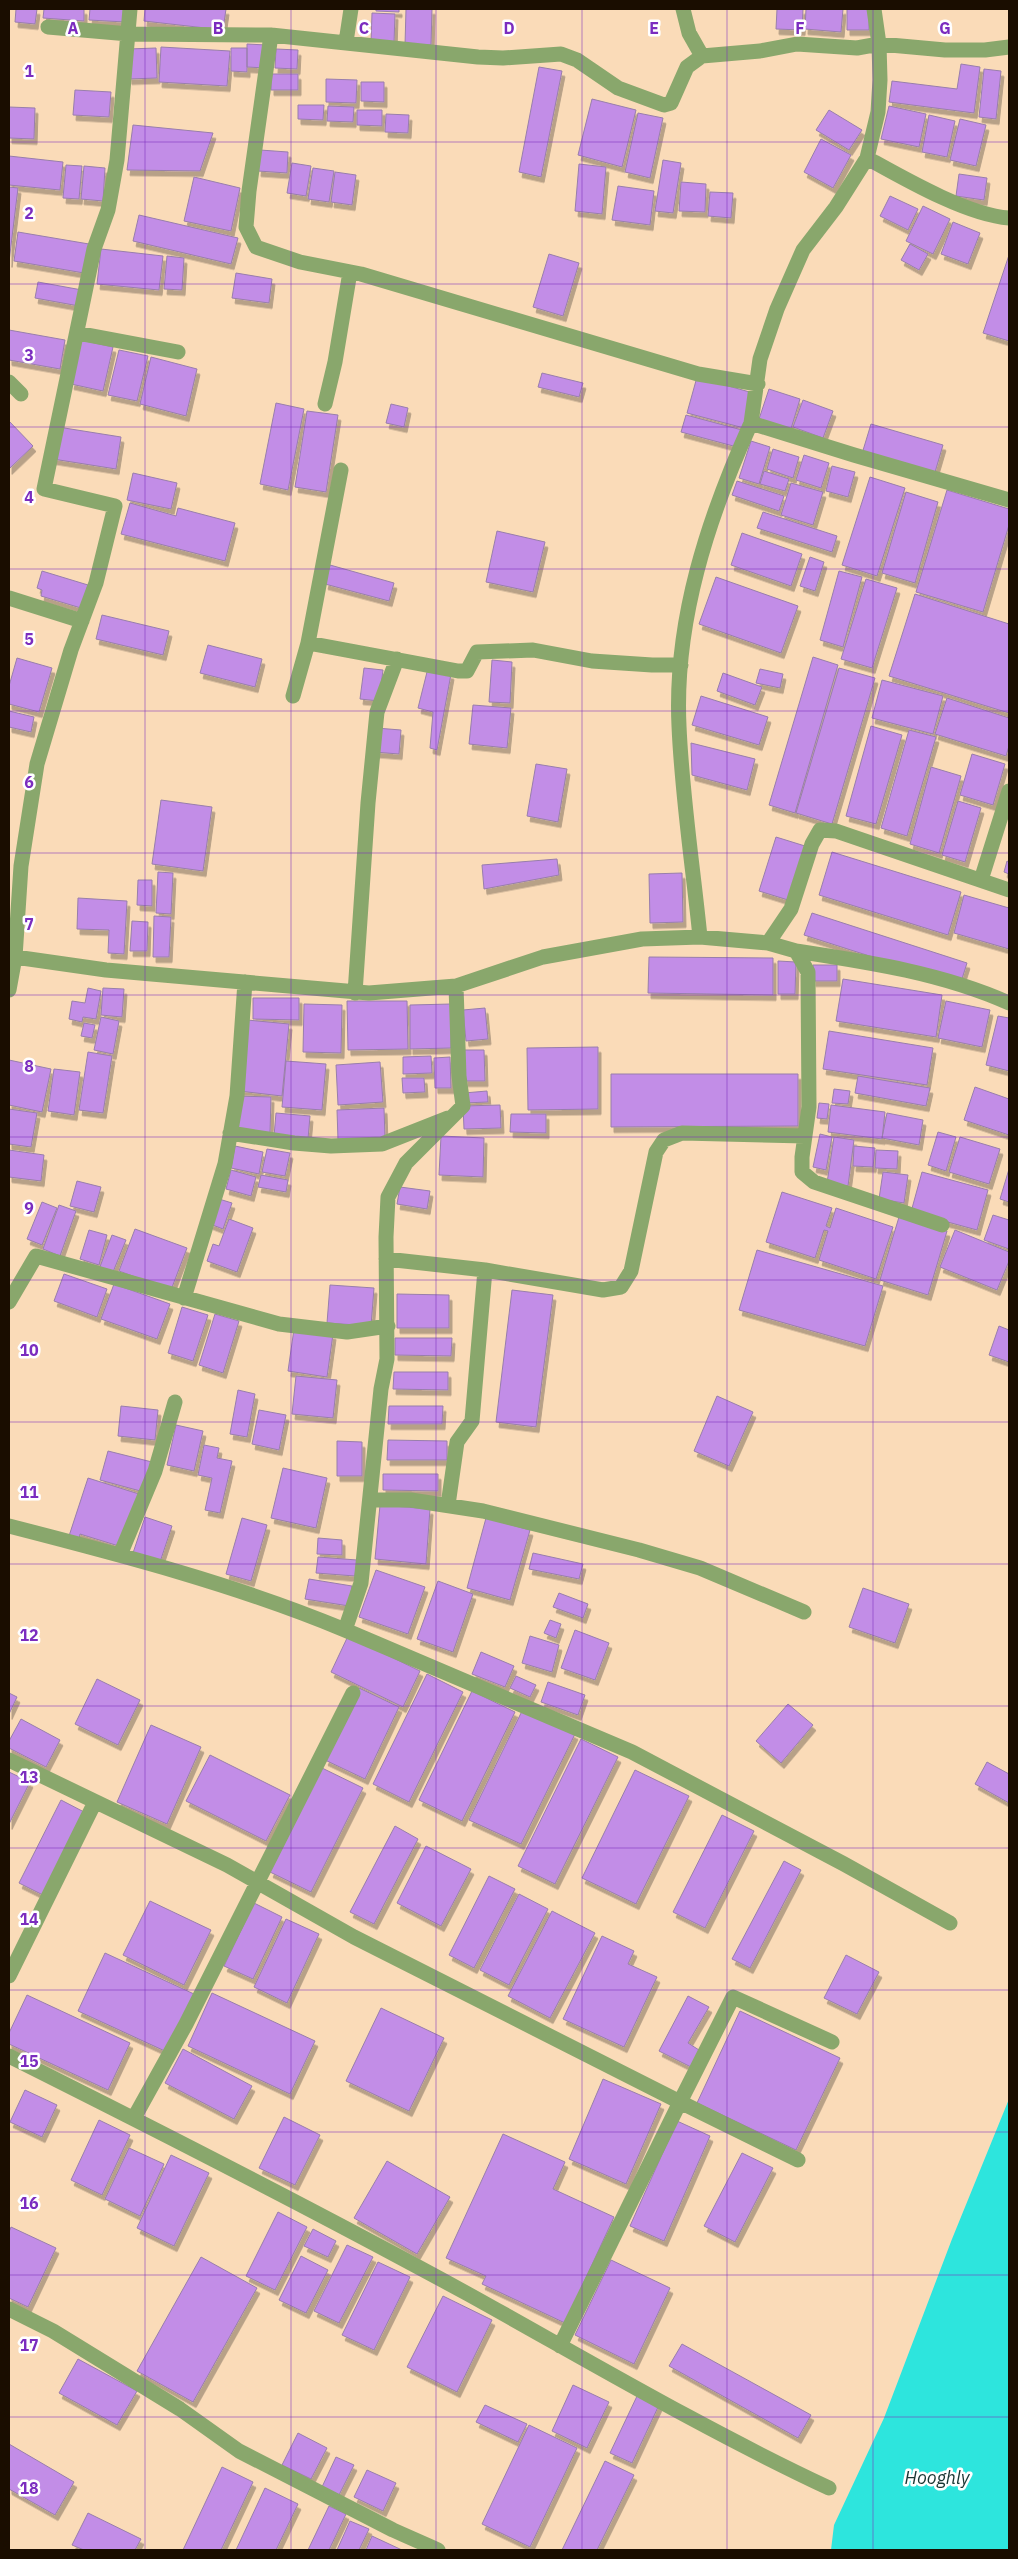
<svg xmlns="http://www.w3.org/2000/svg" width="1018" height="2559" viewBox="0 0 1018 2559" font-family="'IBM Plex Sans',sans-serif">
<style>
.water{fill:#2de5dd}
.building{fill:#c28de7;stroke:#987eab;filter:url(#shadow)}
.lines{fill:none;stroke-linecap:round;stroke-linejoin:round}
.minor{stroke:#89a76c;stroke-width:15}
.grid{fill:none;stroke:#7b2cbf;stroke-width:1;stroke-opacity:0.55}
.labels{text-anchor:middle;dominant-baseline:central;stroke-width:5;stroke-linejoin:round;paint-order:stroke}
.water-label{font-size:18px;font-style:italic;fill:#193533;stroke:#fff}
.grid-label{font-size:16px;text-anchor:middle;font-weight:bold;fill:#7b2cbf;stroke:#fff;stroke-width:5;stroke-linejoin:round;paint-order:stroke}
</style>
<defs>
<filter id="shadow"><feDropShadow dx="3" dy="5.5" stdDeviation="0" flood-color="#0004"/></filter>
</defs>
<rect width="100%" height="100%" fill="#fadbb8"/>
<path class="water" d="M1009,2099v451h-178l3,-25 50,-107 68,-179z"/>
<path class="building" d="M16,9h21l-2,15 -20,-2z
M44,9h40v12l-41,-3z
M90,9h36l-1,13 -36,-2z
M145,9h81l-3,21 -79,-9z
M376,9h23v3l-23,-1z
M406,9h26l-1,36h-26z
M777,9h26l-1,21 -26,-1z
M806,9h37l-2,23 -36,-3z
M847,9h22v21h-22z
M372,13l23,1 -1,29h-23z
M247,44l19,1v23l-19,-1z
M161,47l69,4 -3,35 -68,-4z
M156,48l1,30 -28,1 -1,-30z
M231,48h16v24l-16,-1z
M276,49l22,1 -1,19 -22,-1z
M961,64l19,3 -6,46 -85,-11 3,-21 65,8z
M539,67l23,4 -21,106 -22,-5z
M984,69l17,2 -5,48 -17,-2z
M271,74h27v16h-27z
M326,79l31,1 -1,23 -30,-1z
M361,82h23v20l-23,-1z
M75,90l36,2 -2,25 -36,-2z
M592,99l44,11 -14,57 -44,-12z
M298,105h26l-1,15 -25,-1z
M328,106l26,1 -1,15 -26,-1z
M889,106l37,8 -7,33 -38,-8z
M9,107l26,1 -1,31 -25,-1z
M357,110h25v16l-25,-1z
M829,110l33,20 -13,20 -33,-20z
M638,113l25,5 -13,60 -25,-6z
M386,114l23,1 -1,18 -23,-1z
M929,115l26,6 -8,36 -25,-5z
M960,119l26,6 -10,41 -26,-6z
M133,125l80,8 -13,38 -73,-1z
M821,139l30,16 -18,33 -29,-16z
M260,150l28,2 -1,21 -29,-2z
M9,156l54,6 -3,28 -51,-5z
M663,160l18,3 -8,50 -18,-2z
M292,163l19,3 -5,30 -19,-3z
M579,164l27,3 -4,47 -27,-3z
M66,165l16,1 -3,33 -16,-1z
M84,166l21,2 -2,33 -22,-2z
M313,168l21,3 -5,31 -21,-3z
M335,172l21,3 -4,30 -21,-3z
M959,174l28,4 -3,22 -28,-4z
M194,177l46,11 -9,43 -47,-10z
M681,182l25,2 -1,28 -26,-1z
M618,186l36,5 -4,34 -38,-5z
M9,187l9,1 -9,74z
M710,192l23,1 -2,25 -23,-2z
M890,196l28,13 -10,21 -28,-14z
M923,206l27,13 -17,35 -27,-13z
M139,215l99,23 -7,26 -98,-23z
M953,222l27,11 -12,31 -27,-10z
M18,232l71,12 -5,29 -70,-12z
M910,244l18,10 -9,16 -18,-10z
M101,249l62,7 -4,34 -62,-6z
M549,254l30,9 -16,53 -30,-9z
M1009,255v86l-26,-8z
M167,256l17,2 -2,32 -18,-1z
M236,273l36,6 -3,24 -37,-5z
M38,282l44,8 -3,16 -44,-8z
M9,330l56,10 -5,29 -51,-9z
M81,340l32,7 -10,44 -32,-7z
M119,350l29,6 -11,45 -29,-6z
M151,357l46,12 -11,47 -46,-12z
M542,373l41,10 -4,14 -41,-10z
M697,377l56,16 -9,35 -57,-15z
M769,389l31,10 -10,33 -32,-10z
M803,400l30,11 -10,27 -30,-11z
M276,403l28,6 -16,81 -28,-6z
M391,404l17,4 -4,19 -18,-4z
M307,411l31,4 -12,77 -31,-5z
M686,415l56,15 -5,17 -56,-15z
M9,421l24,25 -24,23z
M871,424l72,21 -10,34 -72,-22z
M58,427l63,10 -5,32 -63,-10z
M751,441l19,6 -11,37 -20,-6z
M773,449l26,8 -6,21 -26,-9z
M804,455l25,8 -8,25 -25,-8z
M832,466l23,6 -7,25 -22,-6z
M764,471l25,8 -4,12 -25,-7z
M133,473l44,10 -6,26 -44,-9z
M870,477l35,11 -28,88 -35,-11z
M737,481l47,15 -5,15 -47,-16z
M791,483l32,9 -10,33 -32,-10z
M947,490l62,19v16l-26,87 -67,-20z
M906,492l32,10 -23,81 -33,-10z
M130,503l46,13 2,-8 57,15 -10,38 -104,-27z
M763,512l74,24 -5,16 -75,-24z
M497,531l48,11 -12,50 -47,-10z
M742,533l60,21 -11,32 -60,-21z
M810,557l14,5 -9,29 -15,-5z
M330,565l64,18 -5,18 -64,-17z
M42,571l46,14 -7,23 -40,-12 1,-6 -5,-2z
M839,571l23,6 -19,70 -23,-7z
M716,577l82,29 -17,47 -82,-29z
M866,579l31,9 -25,80 -31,-9z
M915,594l94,30v89l-120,-37z
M102,615l67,16 -6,24 -67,-16z
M208,645l54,14 -7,28 -55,-14z
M813,657l25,8 -43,148 -26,-8z
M17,658l35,10 -13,44 -30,-8v-18z
M492,660l20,2 -2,41 -21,-1z
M364,668l19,2 -4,31 -19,-2z
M428,668l23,6 -14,76 -7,-2 3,-36 -15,-4z
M839,668l36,10 -43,146 -36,-11z
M760,669l23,5 -3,14 -24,-5z
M723,673l39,14 -7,18 -38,-14z
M882,680l61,16 -10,38 -61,-16z
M701,696l67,21 -9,28 -67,-20z
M947,698l62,20v28l-3,10 -71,-22z
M473,705l38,3 -4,40 -38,-4z
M9,711l25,6 -3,15 -22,-5z
M871,726l31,9 -26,89 -30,-8z
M376,728l25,2 -2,24 -25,-2z
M909,730l27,7 -29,99 -26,-8z
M691,743l64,16 -8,31 -55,-15z
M972,754l33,10 -12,41 -33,-10z
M536,764l31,5 -9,53 -31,-6z
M931,767l30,9 -22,77 -29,-9z
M161,800l51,7 -9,64 -51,-7z
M958,801l23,7 -16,54 -23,-7z
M776,837l29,9 -17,54 -29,-9z
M832,852l129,40 -13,43 -129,-40z
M557,859l2,16 -75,14 -2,-24z
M1007,861l2,1v12l-5,-2z
M158,872l15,1 -2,41 -15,-1z
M682,873l1,49 -33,1 -1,-49z
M138,880h14v26l-15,-1z
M964,895l45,13v41l-55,-16z
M78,898l49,3 -3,53 -16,-1 1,-23 -32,-1z
M812,913l155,50 -7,22 -156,-50z
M154,916l17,1 -2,40h-16z
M132,921l16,1 -1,29h-17z
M649,957l124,1v37l-125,-2z
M778,961l18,1 -1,32h-17z
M813,965h24v16h-24z
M843,979l99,16 -6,42 -100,-16z
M88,988l13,3 -5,28 -13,-2 -1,5 -13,-3 3,-18 13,2z
M103,988l21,1 -2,28 -21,-2z
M253,998h46v22l-46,-1z
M347,1001h60l1,48 -60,1z
M946,1001l44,9 -8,37 -44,-9z
M304,1004l38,1 -1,48 -38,-1z
M451,1004v44l-41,1v-44z
M485,1008l3,31 -22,2 -3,-31z
M998,1016l11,2v53l-23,-6z
M101,1017l18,4 -6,33 -19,-4z
M247,1020l42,4 -7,72 -43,-5z
M84,1023l11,2 -3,13 -11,-2z
M829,1031l104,17 -6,37 -104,-16z
M598,1047v62l-70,1 -1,-62z
M464,1050h20l1,31h-20z
M88,1052l24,4 -9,57 -24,-3z
M431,1056l1,17 -29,1v-17z
M450,1057l1,31h-16l-1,-30z
M9,1060l42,9 -9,43 -33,-7z
M286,1061l40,3 -4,46 -40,-3z
M380,1062l3,40 -45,3 -2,-40z
M54,1069l26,3 -6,43 -26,-4z
M611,1074h187v52l-187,1z
M858,1076l72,12 -4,18 -71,-13z
M402,1078h22l1,14 -22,1z
M975,1087l34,12v36l-45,-15z
M834,1089l16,2 -2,13 -16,-1z
M487,1091l1,11 -24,1v-10z
M237,1096l34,1 -1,36 -34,-1z
M819,1103l10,1 -2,15 -10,-1z
M500,1105l1,23 -37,1 -1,-23z
M831,1105l54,7 -3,27 -54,-7z
M384,1108l1,30 -47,2 -1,-30z
M9,1109l28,4 -6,34 -22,-3z
M276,1113l34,3 -2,23 -34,-3z
M887,1113l36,7 -4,25 -37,-7z
M511,1114h35v19l-36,-1z
M938,1132l18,5 -10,34 -18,-6z
M820,1134l12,3 -6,33 -13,-3z
M441,1136l43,2 -1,39 -44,-2z
M834,1137l20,3 -6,46 -21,-3z
M960,1137l40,12 -11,35 -40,-12z
M235,1146l28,6 -4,22 -28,-6z
M854,1146l21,2 -2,19 -20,-1z
M267,1149l23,4 -5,23 -23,-4z
M9,1150l35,5 -3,26 -32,-4z
M876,1150l22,1 -1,18 -22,-1z
M1009,1169v33l-9,-3z
M231,1170l25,7 -5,19 -25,-7z
M883,1172l25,3 -4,28 -25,-4z
M922,1172l66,18 -11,40 -66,-18z
M261,1175l27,5 -2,12 -28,-5z
M77,1181l24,6 -7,25 -24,-6z
M400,1187l30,4 -3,18 -30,-5z
M782,1192l50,16 -6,18 4,2 6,-20 57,19 -17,52 -57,-19 9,-29 -4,-1 -9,28 -49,-16z
M219,1199l13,4 -9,26 -13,-5z
M42,1202l15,6 -15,37 -15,-6z
M59,1205l17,6 -16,45 -17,-7z
M993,1215l16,5v29l-25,-9z
M899,1217l48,14 -19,64 -48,-15z
M229,1219l24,9 -16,44 -30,-11 6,-17 6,2z
M135,1229l52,19 -16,42 -52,-19z
M89,1230l18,5 -8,30 -19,-6z
M955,1230l54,22v9l-12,29 -57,-23z
M112,1235l14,5 -15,37 -13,-5z
M757,1250l126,36 -18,60 -126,-36z
M64,1274l43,15 -10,28 -43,-16z
M114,1284l56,20 -13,35 -56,-20z
M330,1285l44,3 -3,38 -44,-3z
M512,1290l41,5 -17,132 -40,-5z
M397,1294l52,1v33h-52z
M182,1307l26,8 -15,46 -25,-8z
M215,1314l24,7 -16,52 -24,-8z
M999,1326l10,4v32l-20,-7z
M294,1329l39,5 -6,43 -39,-6z
M395,1338h57l-1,18 -56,-1z
M394,1372h54v18l-55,-1z
M296,1376l41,4 -4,38 -41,-4z
M238,1390l17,4 -8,43 -17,-3z
M717,1396l36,16 -24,54 -35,-15z
M121,1406l37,4 -3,30 -37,-4z
M389,1406h54l-1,18h-54z
M259,1410l27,5 -7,35 -27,-6z
M176,1425l27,6 -9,40 -27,-6z
M388,1440l59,1v19h-60z
M337,1441l25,1v34h-25z
M204,1445l15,3 -2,10 15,3 -12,52 -15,-3 7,-32 -14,-3z
M108,1451l44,11 -8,30 -44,-12z
M283,1468l44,10 -11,50 -45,-10z
M383,1474h55v17l-55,-1z
M88,1478l51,16 -17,53 -42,-13 -1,5 -10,-3z
M380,1505l50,4 -4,55 -51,-5z
M145,1517l27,9 -12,36 -27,-9z
M242,1518l25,7 -16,56 -25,-7z
M486,1518l44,12 -20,70 -43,-12z
M318,1538l24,2v15l-25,-1z
M533,1553l50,11 -4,15 -50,-10z
M318,1557l39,3 -2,16 -39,-3z
M376,1570l49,17 -17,47 -49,-17z
M309,1579l43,7 -3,20 -44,-7z
M438,1581l35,13 -20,58 -36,-13z
M863,1588l46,16 -14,39 -46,-16z
M559,1593l29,11 -5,14 -30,-11z
M550,1620l11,4 -5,14 -12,-5z
M575,1630l34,13 -14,37 -34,-12z
M348,1636l72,35 -17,36 -72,-35z
M530,1636l29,9 -7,27 -30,-9z
M481,1652l33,14 -9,21 -33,-13z
M427,1674l36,18 -54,110 -36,-18z
M516,1676l20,9 -6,12 -20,-9z
M97,1679l43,21 -22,45 -43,-21z
M548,1682l37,13 -7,20 -37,-13z
M359,1688l40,19 -34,72 -40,-19z
M472,1691l43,21 -53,109 -43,-21z
M9,1693l8,4 -8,17z
M788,1704l25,21 -32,38 -25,-22z
M523,1709l52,25 -54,110 -52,-24z
M21,1719l39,21 -14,27 -37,-19v-7z
M151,1725l50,22 -34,77 -50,-22z
M581,1739l37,18 -63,127 -37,-18z
M210,1755l80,40 -24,46 -80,-40z
M987,1762l22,12v29l-34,-19z
M322,1768l41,20 -52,104 -41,-20z
M635,1770l54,26 -53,108 -54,-26z
M9,1772l21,10 -21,42z
M61,1800l25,13 -43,82 -24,-12z
M722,1815l32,16 -49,97 -32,-16z
M395,1826l23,13 -44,85 -24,-12z
M426,1846l45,23 -30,57 -44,-23z
M784,1861l17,9 -51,98 -18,-9z
M489,1876l26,13 -41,79 -25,-13z
M519,1894l29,15 -39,76 -29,-15z
M150,1901l61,29 -27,55 -61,-30z
M254,1903l28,14 -29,62 -29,-13z
M552,1911l43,22 -45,85 -42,-22z
M286,1919l33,15 -32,69 -33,-16z
M602,1936l32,15 -6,13 29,13 -33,70 -61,-28z
M105,1953l89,41 -27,58 -89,-41z
M846,1955l33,17 -22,42 -33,-16z
M212,1993l103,48 -25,53 -102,-48z
M27,1995l103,48 -22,47 -99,-46v-11z
M688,1996l21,11 -21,36 11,7 -4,19 -36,-18z
M381,2008l63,30 -35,73 -63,-30z
M740,2011l100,47 -44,92 -99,-47z
M183,2049l69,37 -18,33 -69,-36z
M603,2079l58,25 -35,80 -57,-25z
M25,2090l32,15 -15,32 -32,-15z
M284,2117l36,18 -25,50 -36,-17z
M99,2120l31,15 -28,60 -31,-15z
M677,2121l33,15 -46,105 -34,-15z
M503,2134l62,28 -12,27 61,28 -49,106 -83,-39 4,-8 -40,-18z
M129,2148l35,16 -24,52 -35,-17z
M742,2153l31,15 -38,74 -31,-16z
M171,2155l38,18 -35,73 -37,-18z
M387,2161l63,36 -33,57 -63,-36z
M278,2212l29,15 -32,63 -29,-14z
M11,2227l45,21 -28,59 -19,-9v-66z
M313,2229l23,12 -8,16 -24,-11z
M347,2245l26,12 -34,66 -25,-12z
M301,2256l27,14 -22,43 -27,-13z
M201,2257l56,31 -64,114 -56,-31z
M611,2260l59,28 -36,76 -59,-29z
M378,2262l32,15 -36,73 -32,-15z
M443,2296l49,24 -35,72 -50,-25z
M682,2344l129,71 -13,23 -129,-72z
M78,2359l59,32 -20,34 -58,-32z
M573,2385l36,17 -22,46 -35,-17z
M638,2394l21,11 -27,58 -22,-10z
M485,2405l42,19 -9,18 -42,-20z
M529,2425l48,23 -47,99 -48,-23z
M298,2433l29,15 -16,31 -29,-14z
M9,2444l65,38 -19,33 -46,-26z
M336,2457l18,8 -15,30 -17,-8z
M605,2461l29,14 -37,75h-35z
M222,2467l31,15 -32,68h-38z
M367,2470l29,13 -13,28 -29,-14z
M265,2488l33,16 -22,46h-40z
M329,2506l17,8 -17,36h-21z
M88,2513l53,26 -6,11h-51l-12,-5z
M350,2521l19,8 -10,21h-22z
M372,2536l30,14h-36z"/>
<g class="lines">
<path class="minor" d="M683,9l6,24 13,23
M48,27l81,7 142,1 207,22 25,1 58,-4 16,6 41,28 46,17 7,-2 16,-36 15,-11 58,-5 37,-7 60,4 22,-4 66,6h40l24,-3
M271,35l-22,156 -3,36 10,20 44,15 61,12 337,100 60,10
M346,42l5,-33
M867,158c38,21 100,57 142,60
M77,333l101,19
M9,382l12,12
M325,404l10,-42 15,-90
M751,423l9,-64 17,-50 26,-59 33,-43 31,-49 11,-46 2,-32 -1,-36 -5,-35
M9,598l73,23
M308,643l150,28h9l10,-19 56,-2 59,11 60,4h29
M293,696l15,-53 33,-173
M981,880l28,-89
M700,937c-7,-70 -18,-140 -21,-211 -5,-105 29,-208 72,-303l103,32 155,45
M768,943l23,-34 21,-65 8,-14 16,1 173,59
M796,951c72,11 146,22 213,52
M15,957l91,13 263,23 87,-7 87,-29 99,-18 58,-2 68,6 28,8 12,21 1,135 -7,50v15l12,10 128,43
M9,990l6,-33 6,-91 16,-102 34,-114 25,-67 19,-77 -71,-17 50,-240 14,-39 9,-50 13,-151
M355,993l13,-190 9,-91 20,-53
M230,1133l64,10 37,3 51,-2 66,-26
M386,1259l99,11 118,20 18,-3 10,-16 25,-119 8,-12 18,-7 123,3
M184,1298l41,-134 12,-68 8,-114
M9,1302l27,-46 243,68 68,8 41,-6
M370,1500h41l72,11 156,39 61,18 104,44
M448,1505l9,-63 15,-21 13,-151
M9,1526c113,29 228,59 336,104l287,122 212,112 106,59
M120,1555l35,-84 20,-69
M345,1630l16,-47 20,-194 6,-30 -1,-122 2,-40 18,-34 57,-57 -4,-30 -3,-90
M9,1760l218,105 127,72 326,165 53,-105 99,45
M9,1976l86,-174
M9,2056c154,77 307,155 459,238 119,66 237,136 361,194
M134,2118l52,-94 167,-331
M9,2309l44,22 127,78 59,42 154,79 45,20
M560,2346l120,-244 118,58"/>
</g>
<path class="grid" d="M145,9v2541M291,9v2541M436,9v2541M582,9v2541M727,9v2541M873,9v2541M9,142h1000M9,284h1000M9,427h1000M9,569h1000M9,711h1000M9,853h1000M9,995h1000M9,1137h1000M9,1280h1000M9,1422h1000M9,1564h1000M9,1706h1000M9,1848h1000M9,1990h1000M9,2132h1000M9,2275h1000M9,2417h1000"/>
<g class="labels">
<g class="water-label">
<text x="937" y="2477">Hooghly</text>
</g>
</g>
<g class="grid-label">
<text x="73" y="34">A</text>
<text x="218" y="34">B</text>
<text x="364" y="34">C</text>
<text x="509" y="34">D</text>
<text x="654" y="34">E</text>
<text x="800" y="34">F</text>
<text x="945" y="34">G</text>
<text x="29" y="77">1</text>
<text x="29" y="219">2</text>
<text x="29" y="361">3</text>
<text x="29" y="503">4</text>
<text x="29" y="645">5</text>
<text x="29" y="788">6</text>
<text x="29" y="930">7</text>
<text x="29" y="1072">8</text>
<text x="29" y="1214">9</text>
<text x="29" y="1356">10</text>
<text x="29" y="1498">11</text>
<text x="29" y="1641">12</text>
<text x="29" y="1783">13</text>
<text x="29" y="1925">14</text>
<text x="29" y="2067">15</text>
<text x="29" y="2209">16</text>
<text x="29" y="2351">17</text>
<text x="29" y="2494">18</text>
</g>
<rect width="1018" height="2559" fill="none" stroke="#1a0d00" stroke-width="20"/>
</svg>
